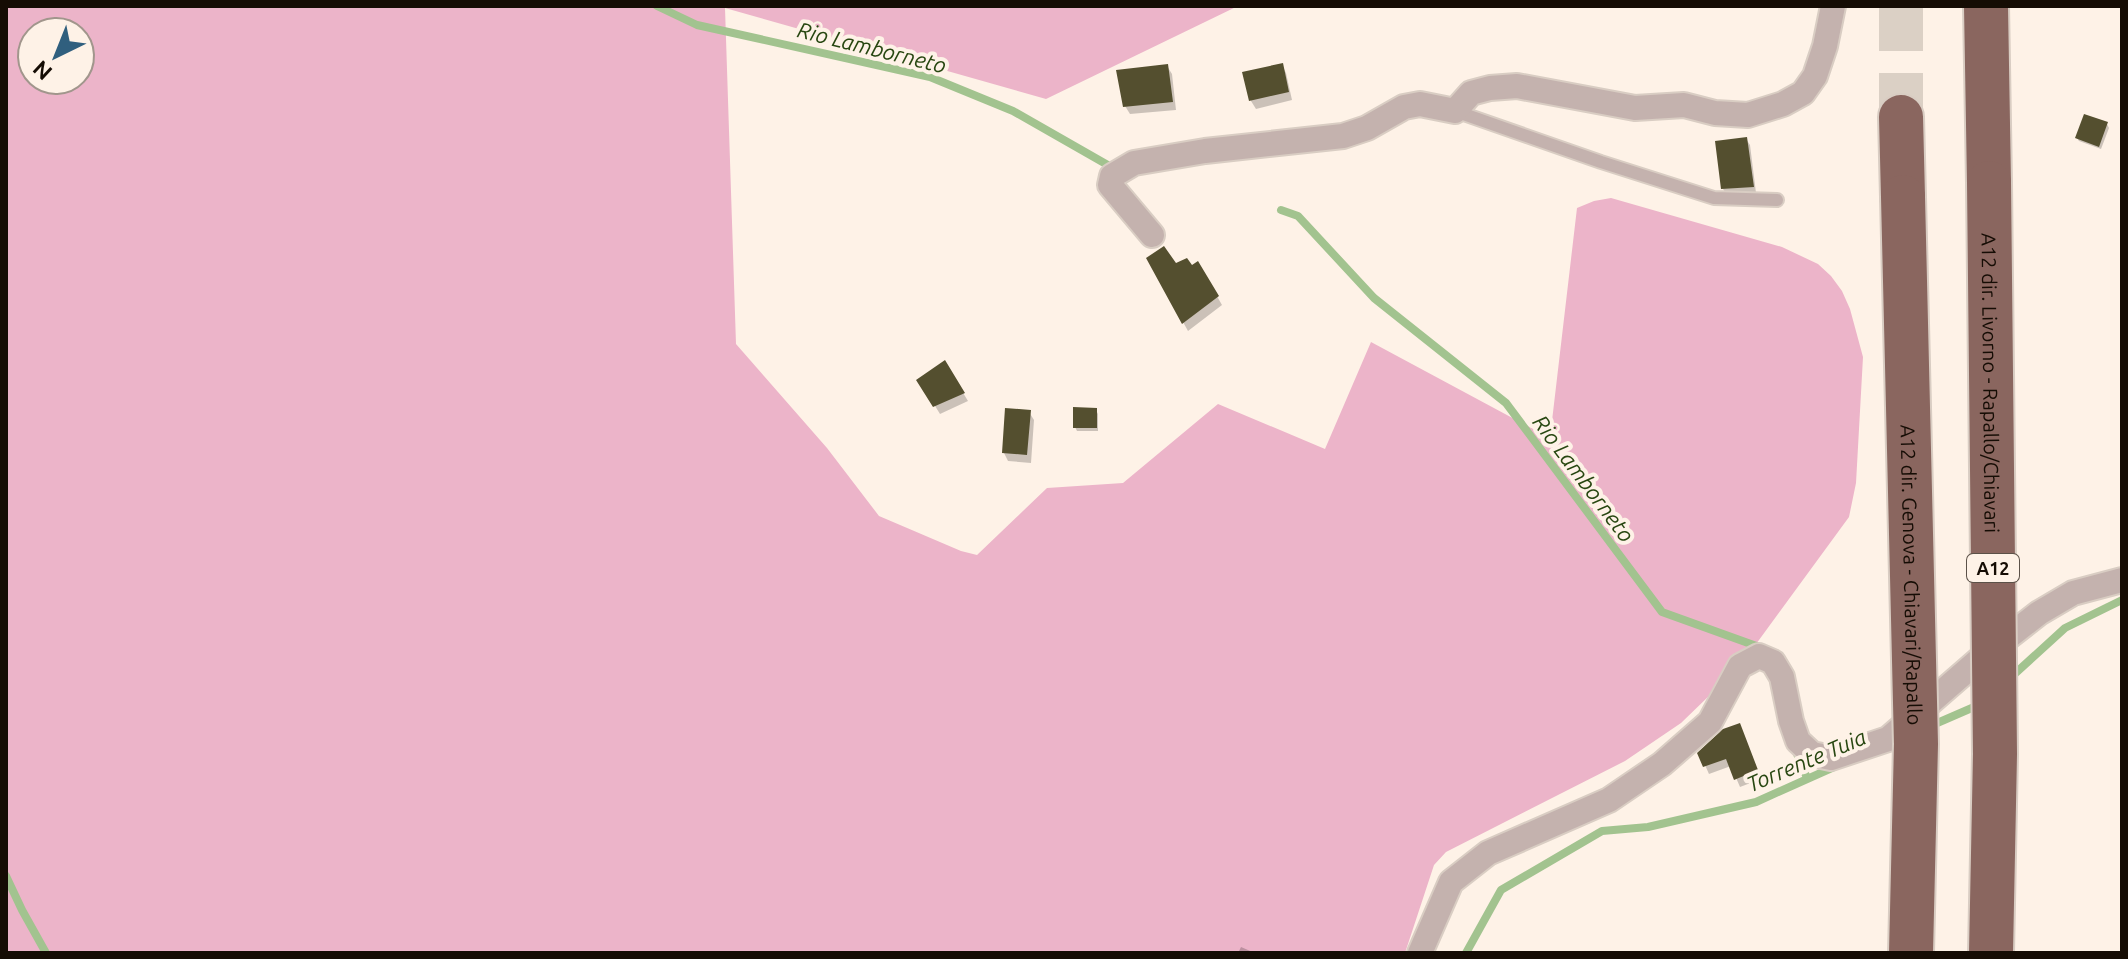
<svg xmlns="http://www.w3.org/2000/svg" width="2128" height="959" viewBox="0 0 2128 959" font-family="Ubuntu,sans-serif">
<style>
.green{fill:#ecb4c9;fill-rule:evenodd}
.shadow{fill:#0003}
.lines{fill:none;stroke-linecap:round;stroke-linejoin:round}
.stream{stroke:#a2c38f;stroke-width:8}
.building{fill:#544f2f}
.highway-tunnel{stroke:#dbd0c5;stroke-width:44;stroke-dasharray:44 22;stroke-linecap:butt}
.lane-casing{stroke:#d9cdc3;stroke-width:16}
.street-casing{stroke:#d9cdc3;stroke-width:28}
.highway-casing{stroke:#d9cdc3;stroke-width:48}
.lane{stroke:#c4b2ae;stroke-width:12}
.street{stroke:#c4b2ae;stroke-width:24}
.highway{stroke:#8a665f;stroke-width:44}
.highway-bridge-casing{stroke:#d9cdc3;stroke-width:48;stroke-linecap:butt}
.highway-bridge{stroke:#8a665f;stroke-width:44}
.labels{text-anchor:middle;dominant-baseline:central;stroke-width:8;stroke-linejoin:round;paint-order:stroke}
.shield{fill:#fef2e7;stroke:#5b5148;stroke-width:2}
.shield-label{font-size:18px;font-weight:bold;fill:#150c04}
.street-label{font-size:20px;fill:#150c04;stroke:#fef2e7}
.water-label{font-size:22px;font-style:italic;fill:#284711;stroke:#fef2e7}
</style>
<rect width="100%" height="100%" fill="#fef2e7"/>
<path class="green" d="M6,6h1232l-192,93 -321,-91 11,336 91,104 52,68 82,35 16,4 70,-67 76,-5 95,-79 107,45 46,-107 179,96 27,-230 17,-7 17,-3 171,49 36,17 13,12 11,15 8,18 13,48 -7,126 -7,34 -109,149 -59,57 -56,38 -179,91 -12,13 -29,88h-1399zM32,32h48v48h-48z"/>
<path class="shadow" d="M1282,65l4,8 6,27 -36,9 -5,-8 -7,-27z
M1167,66l5,8 4,36 -46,4 -5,-8z
M2107,124l2,4 -8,21 -22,-8 -2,-3z
M1746,139l4,6 6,48 -29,2 -4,-6z
M1148,259l43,9 7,-5 24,42 -34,26z
M945,363l23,38 -28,13 -21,-34z
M1096,410l2,4v17h-21l-2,-4z
M1029,412l5,8 -3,43 -23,-2 -4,-8z
M1743,734l18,45 -21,8 -9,-21 -22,8 -9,-20z
M1241,947l14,6h-17z"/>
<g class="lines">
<path class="stream" d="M657,6l40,19 233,52 83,34 100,57
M1281,210l17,6 76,82 132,105 156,209 100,36
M2009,679l56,-51 57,-28
M1928,727l53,-23
M1795,749l12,29
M6,876l16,34 24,43
M1466,953l35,-63 101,-59 46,-4 108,-25 78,-35"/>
</g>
<path class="building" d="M1283,63l6,29 -40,9 -7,-29z
M1168,64l5,38 -50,5 -7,-37z
M2084,114l24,8 -9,25 -24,-9z
M1747,137l7,50 -33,2 -6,-48z
M1164,246l12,17 11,-5 5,7 6,-4 21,35 -37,28 -36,-66z
M945,360l20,33 -32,14 -17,-27z
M1073,407l24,1v20h-24z
M1005,408l26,2 -4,45 -25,-2z
M1740,723l18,47 -24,10 -8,-21 -23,8 -6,-14 26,-24z"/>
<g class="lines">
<path class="highway-tunnel" d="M1901,117v-111"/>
<g class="lane-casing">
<path id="lane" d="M1455,111l146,51 113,36 63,2"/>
</g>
<g class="street-casing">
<path id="street" d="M1152,235l-42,-50 2,-9 22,-13 71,-12 138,-15 24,-8 37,-21 16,-3 35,7 16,-18 19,-5 27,-2 118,22 49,-3 31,8 33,2 35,-11 20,-11 12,-17 10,-30 8,-40
M1420,953l31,-71 37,-29 121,-53 53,-36 48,-42 30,-56 19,-10 14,6 9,15 9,44 7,20 14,13 19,4 57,-19 92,-80 59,-46 34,-20 49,-13"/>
</g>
<g class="highway-casing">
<path id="highway" d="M1986,6l3,177
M1901,117l2,80"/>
</g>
<use href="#lane" class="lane"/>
<use href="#street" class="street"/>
<use href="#highway" class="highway"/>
<g class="highway-bridge-casing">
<g id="highway-bridge">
<path id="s1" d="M1989,183l6,571 -4,199"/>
<path id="s2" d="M1903,197l13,547 -5,209"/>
</g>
</g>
<use href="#highway-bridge" class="highway-bridge"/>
</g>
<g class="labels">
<rect class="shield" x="1967" y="554" width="52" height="28" rx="6"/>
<g class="shield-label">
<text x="1993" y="568">A12</text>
</g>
<g class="street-label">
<text stroke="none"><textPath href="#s1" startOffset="200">A12 dir. Livorno - Rapallo/Chiavari</textPath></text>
<text stroke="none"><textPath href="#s2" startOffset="378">A12 dir. Genova - Chiavari/Rapallo</textPath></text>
</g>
<g class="water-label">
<text transform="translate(872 47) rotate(14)">Rio Lamborneto</text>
<text transform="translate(1584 478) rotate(53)">Rio Lamborneto</text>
<text transform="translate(1806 760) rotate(-23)">Torrente Tuia</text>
</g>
</g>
<rect width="2128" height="959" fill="none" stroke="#150c04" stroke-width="16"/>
<g transform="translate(56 56) rotate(223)"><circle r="38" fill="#fef2e7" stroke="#a1968c" stroke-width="2"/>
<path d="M0-6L14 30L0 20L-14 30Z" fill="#305f7e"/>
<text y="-12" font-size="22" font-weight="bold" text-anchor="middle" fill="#150c04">N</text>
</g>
</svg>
